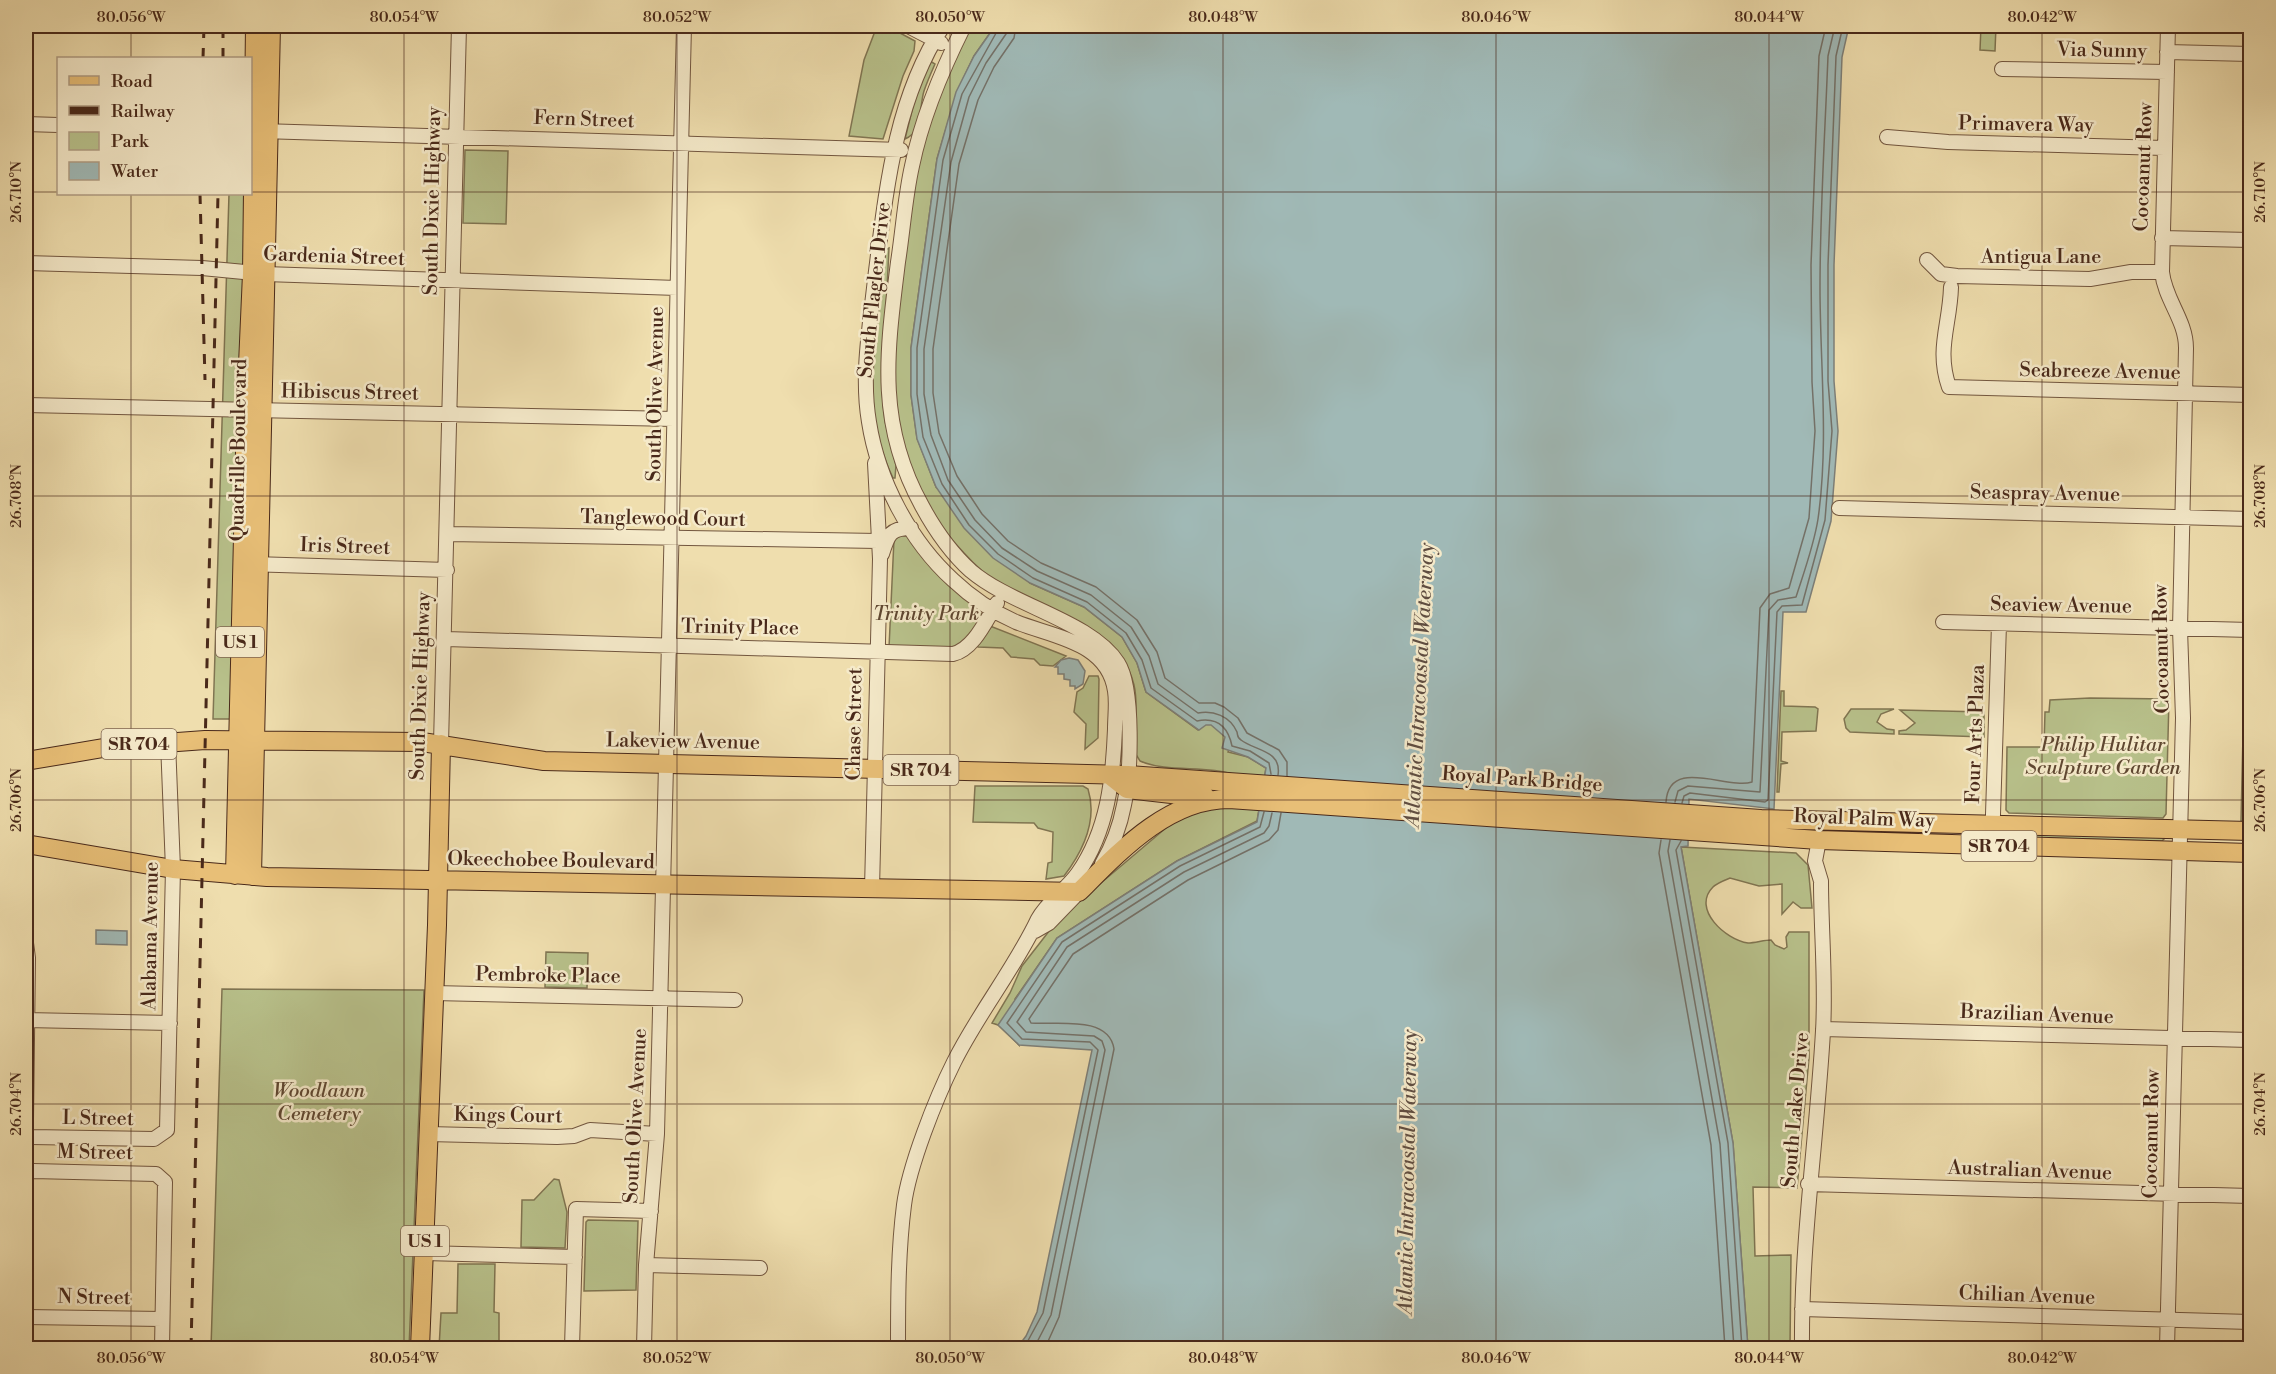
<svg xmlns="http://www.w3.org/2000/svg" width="2276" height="1374" viewBox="0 0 2276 1374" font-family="'Libre Bodoni',serif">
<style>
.green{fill:#b8c18b;stroke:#807552;stroke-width:1.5}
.water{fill:#a0b9b6;stroke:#7d7f78;stroke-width:1.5}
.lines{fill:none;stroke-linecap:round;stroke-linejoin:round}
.shore{stroke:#747168;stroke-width:1.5}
.minor-casing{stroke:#72563f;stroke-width:16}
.major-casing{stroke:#49291a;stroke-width:20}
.minor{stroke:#f5eaca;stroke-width:14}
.major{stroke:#e8bf77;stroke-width:18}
.rail{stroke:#49291a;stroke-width:3;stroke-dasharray:10 10;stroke-linecap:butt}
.ticks{fill:none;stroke:#49291a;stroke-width:1.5;stroke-opacity:0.45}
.labels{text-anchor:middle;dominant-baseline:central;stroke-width:5;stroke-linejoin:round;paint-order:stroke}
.shield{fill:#f5eaca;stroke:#7d634f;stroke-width:1.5}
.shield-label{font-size:18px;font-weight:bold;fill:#49291a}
.street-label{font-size:20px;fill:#49291a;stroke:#f5eaca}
.park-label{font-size:20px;font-style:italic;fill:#5f4731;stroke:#f5eaca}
.water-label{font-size:21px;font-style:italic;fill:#5f4d41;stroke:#f5eaca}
.neatline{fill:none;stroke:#49291a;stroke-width:2}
.ticks-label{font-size:15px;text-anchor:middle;fill:#49291a}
</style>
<rect width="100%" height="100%" fill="#efdeae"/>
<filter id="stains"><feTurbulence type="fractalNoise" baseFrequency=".00333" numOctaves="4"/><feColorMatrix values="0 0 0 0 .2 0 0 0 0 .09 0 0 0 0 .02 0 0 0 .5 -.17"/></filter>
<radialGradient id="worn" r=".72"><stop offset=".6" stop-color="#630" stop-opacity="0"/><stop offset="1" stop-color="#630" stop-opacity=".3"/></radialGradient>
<path class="green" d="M877,26h10l28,15 -1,10 -11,25 -20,63 -34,-3 15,-76z
M970,26h25l-21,30 -17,36 -20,67 -26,189v47l6,43 19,49 94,96 54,24 38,30 15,26 9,29 52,38 12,-13 24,19 -6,16 20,5 18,11 -9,53 -80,40 -120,77 -42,61 -1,19 5,27 -21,-20 -6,-2 18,-30 12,-27 31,-40 22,-21 98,-83 14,-8 29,-6 16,-34c-29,-9 -64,-1 -92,-13l-5,-8c-1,-23 4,-47 -1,-68 -15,-62 -89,-73 -136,-102 -13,-8 -24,-19 -34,-30 -37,-38 -62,-92 -70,-145 -5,-38 3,-79 7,-117 6,-46 7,-95 20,-139 12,-44 29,-86 49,-126z
M1981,26h15l-1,25 -15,-1z
M930,61l5,3c-4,9 -8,18 -11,27 -5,16 -1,41 -19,48l11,-45z
M465,150l43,1 -2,73 -43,-1z
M229,194h18l2,525h-36z
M889,248l-7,143 3,30 11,44 -1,13h-2c-35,-71 -17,-153 -8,-228z
M907,533l48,56 29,27 -17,25 -15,9 -63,-2 5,-109z
M990,626l76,30 -13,10 -13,-1 -6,-6 -23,-2 -8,-9 -25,-1 -1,-2z
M1089,676h9l1,3 -1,59 -13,11 1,-25 -12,-12 3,-20 6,-4z
M1781,691h3v15l31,1 3,2 -2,22 -34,1 -1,29 7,2 -7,1 -2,28h-2z
M2090,698l79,1 -3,115 -3,4 -154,-5 -3,-3 1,-63h37l1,-35h4l1,-12z
M1851,709h43l-13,5 -4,8 10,7 7,1v4l-44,-2 -4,-4 -2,-9z
M1900,710l84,2v25l-85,-3v-3l7,-1 9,-7z
M2243,735h7v86h-9z
M975,786h108l5,3c10,32 -5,62 -24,87l-18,3 2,-16 4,-1 1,-30 -15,-4 -4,-5 -61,-1z
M2004,833l162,4 -4,4 -159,-4z
M1681,847l115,6 12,12 4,43h-11l-8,-6 -11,12v-30l-23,2 -29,-8c-5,2 -13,5 -17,9 -22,22 13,53 35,56 7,0 16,-3 23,-3l4,5 9,4 3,-2 -1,-10 3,-5h20v126l-12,130 -44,-1 2,69 36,-1 -1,93h-42l-15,-205z
M546,952l42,1 -1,35 -42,-1z
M222,989l202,1 -15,358h-198z
M554,1179l5,1 8,32 -2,36 -44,-1 1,-47h12z
M588,1220l50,1 -2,69 -52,1 2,-69z
M458,1264h37l-1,48 5,1v35h-60l2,-35h16z"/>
<path class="water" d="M995,26h854l-7,31 -8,208v116l4,50 -7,90 -25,91h-23l-9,197 -85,-10 -1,47 -7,1 52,296 15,205h-731l9,-12 11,-24 55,-262 -73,-5 -21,-20 59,-87 120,-77 80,-39 9,-54 -18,-11 -26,-9 3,-11 -14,-12h-5l-7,5 -53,-38 -9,-29 -15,-26 -38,-30 -54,-24 -37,-25 -29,-30 -28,-41 -19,-48 -6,-44v-47l26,-189 19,-67 18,-36z
M1069,658l9,2 7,11 -2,13 -8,5v-3h-5v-6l-6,-1v-5h-6v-7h-3l6,-7z
M96,930l31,1v14l-31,-1z"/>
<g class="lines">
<path class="shore" d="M1000,26l-38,68 -19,66 -26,188v46l6,43 19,47 27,41 29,29 35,24 54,24 39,31 16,27 9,28 46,33c20,-4 31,6 35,25l18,5 19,12 2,11
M1007,26l-1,8 -20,29 -17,34 -18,65 -27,187v45l7,41 17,45 27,40 27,28 35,23 54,24 40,32 18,29 9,28 40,29c15,-3 32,3 39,19 1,4 0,6 4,8 14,11 41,10 37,35
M1016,26l-2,12 -20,29 -16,33 -19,64 -26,185v44l6,40 18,43 25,38 26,27 33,22 55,24 41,33 20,32 8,26 34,25h16l9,4 14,11 9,15 32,17 8,12v14
M1666,802c3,-46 61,-12 86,-20l8,-174 10,-14 19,-6 20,-70 6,-87 -3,-49 -1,-117 8,-209 7,-30
M1675,802l3,-11 10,-5 72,6 9,-182 9,-10 18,-3c8,-25 18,-52 22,-78 11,-77 2,-155 2,-231 0,-78 5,-155 8,-232l7,-30
M1682,803l2,-7 6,-3 75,9 3,-2 9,-188 5,-6 20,-1 23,-85 7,-89 -4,-50v-116l8,-209 7,-30
M1661,840l-2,13 52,292 14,203
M1670,840l-2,11 52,293 14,204
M1681,841l-5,9 52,293 14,205
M1024,1348l19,-35 55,-263 -8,-8 -68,-3 -15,-16 55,-81 118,-76 80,-39 4,-15
M1034,1348l17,-33 54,-265 -3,-9 -8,-5 -68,-4 -9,-10 50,-75 117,-75 80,-39 5,-7 3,-13
M1045,1348l14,-31 55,-268c-5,-34 -57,-24 -83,-26l-2,-4 44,-65 115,-74 81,-40 9,-10 3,-17"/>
<g class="minor-casing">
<path id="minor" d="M908,26l33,17
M964,26c-22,44 -42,91 -52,140 -7,31 -9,64 -14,96 -11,89 -22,161 24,244 13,24 29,47 49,65 41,35 120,50 147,92 16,25 13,111 6,142 -4,21 -11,40 -22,59
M2167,52l83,2
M2002,69l165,3
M26,124l32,1
M261,131l640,19
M1887,137l61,5 216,6
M2162,238l88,2
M1927,260l14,14 16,2 133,3 41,-7h31
M26,263l176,5 63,6 412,14
M1951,287c-1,38 -15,62 -2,100l301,8
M26,405l648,14
M1839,508l411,11
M448,534l430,7
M882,554c6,-19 8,-26 29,-26
M250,564l197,6
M1943,622l307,8
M446,639l507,15c21,-5 33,-34 44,-51
M441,744l18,-718
M1992,846l7,-222
M872,889l8,-330 -5,-96
M1035,931l14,-8 30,-31
M26,943l2,15 -2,161
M434,993l301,7
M26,1020l144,3
M1823,1029l427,11
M428,1134l129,3 17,-1 16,-6 67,4
M26,1135l5,2 123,2 13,-9 6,-261 -5,-127
M26,1174l7,-3 123,3 9,8 -3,166
M1808,1184l442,12
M424,1253l151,4
M646,1265l114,3
M1802,1309l448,13
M26,1317l136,2
M572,1348l4,-139 75,2
M644,1348l2,-83 11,-131 27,-1108
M898,1348c0,-47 0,-96 6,-143 5,-39 32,-107 50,-143 25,-50 61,-94 84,-143 9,-17 29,-30 40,-46 30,-43 35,-94 37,-144 0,-13 2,-26 0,-38 -7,-49 -62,-54 -99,-69 -23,-10 -45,-25 -63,-42 -43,-39 -75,-100 -84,-158 -8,-47 1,-96 6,-143 11,-87 19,-178 68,-253
M1802,1348c-1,-106 15,-211 21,-317 3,-49 -2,-100 -2,-150l-6,-20 4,-21
M2167,1348l16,-630 -3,-89 6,-281c0,-28 -21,-48 -24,-76l6,-246"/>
</g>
<g class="major-casing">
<path id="major" d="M26,761l83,-14 96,-7 217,2 122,19 584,14 633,44 489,12
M1112,777l15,12 80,9
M26,844l147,25 94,8 812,15c41,-41 89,-93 150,-93l590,41 431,13
M235,875l11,-465 6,-136 3,-248
M252,876l19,-850
M420,1348l17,-423 4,-181"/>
</g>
<use href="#minor" class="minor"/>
<use href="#major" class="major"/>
<path class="rail" d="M203,58l1,-32
M223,58v-32
M200,194l5,186
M191,1348l27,-1154"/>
</g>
<path class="ticks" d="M131,26v32M404,26v1322M677,26v1322M950,26v1322M1223,26v1322M1496,26v1322M1769,26v1322M2042,26v1322M26,192h32M250,192h2000M131,194v1154M26,496h2224M26,800h2224M26,1104h2224"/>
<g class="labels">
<g class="shield">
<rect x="216" y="627" width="48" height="30" rx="4.5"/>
<rect x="101.5" y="729" width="75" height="30" rx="4.5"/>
<rect x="883.5" y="755" width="75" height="30" rx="4.5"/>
<rect x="1961.5" y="831" width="75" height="30" rx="4.5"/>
<rect x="401" y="1226" width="48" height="30" rx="4.5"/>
</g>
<g class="shield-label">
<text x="240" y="642">US 1</text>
<text x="139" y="744">SR 704</text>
<text x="921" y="770">SR 704</text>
<text x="1999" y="846">SR 704</text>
<text x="425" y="1241">US 1</text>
</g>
<g class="street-label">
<text transform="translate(2102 51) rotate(1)">Via Sunny</text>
<text transform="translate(584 120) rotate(2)">Fern Street</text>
<text transform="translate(2026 125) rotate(1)">Primavera Way</text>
<text transform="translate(2144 167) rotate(-88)">Cocoanut Row</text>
<text transform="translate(433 201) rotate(-89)">South Dixie Highway</text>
<text transform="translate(334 257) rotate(2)">Gardenia Street</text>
<text x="2041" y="257">Antigua Lane</text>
<text transform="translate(875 290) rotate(-84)">South Flagler Drive</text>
<text transform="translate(2100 372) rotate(1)">Seabreeze Avenue</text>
<text transform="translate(350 393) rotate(1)">Hibiscus Street</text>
<text transform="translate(656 394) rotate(-89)">South Olive Avenue</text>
<text transform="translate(239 450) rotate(-89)">Quadrille Boulevard</text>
<text transform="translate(2045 494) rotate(1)">Seaspray Avenue</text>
<text transform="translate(663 519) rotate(1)">Tanglewood Court</text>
<text transform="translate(345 547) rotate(2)">Iris Street</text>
<text transform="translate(2061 606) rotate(1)">Seaview Avenue</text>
<text transform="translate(740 628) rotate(1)">Trinity Place</text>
<text transform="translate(2162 649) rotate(-91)">Cocoanut Row</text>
<text transform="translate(421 686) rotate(-88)">South Dixie Highway</text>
<text transform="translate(855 724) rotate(-89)">Chase Street</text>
<text transform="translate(1976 734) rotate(-88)">Four Arts Plaza</text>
<text transform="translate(683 742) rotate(1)">Lakeview Avenue</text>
<text transform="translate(1522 780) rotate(4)">Royal Park Bridge</text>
<text transform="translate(1864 819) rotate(2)">Royal Palm Way</text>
<text transform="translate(551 861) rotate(1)">Okeechobee Boulevard</text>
<text transform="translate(151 936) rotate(-89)">Alabama Avenue</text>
<text transform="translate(548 976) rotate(1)">Pembroke Place</text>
<text transform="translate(2037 1015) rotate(2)">Brazilian Avenue</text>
<text transform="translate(1796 1110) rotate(-85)">South Lake Drive</text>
<text transform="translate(508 1116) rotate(1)">Kings Court</text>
<text transform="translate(636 1116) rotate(-87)">South Olive Avenue</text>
<text transform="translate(98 1119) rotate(1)">L Street</text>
<text transform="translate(2152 1134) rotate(-89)">Cocoanut Row</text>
<text transform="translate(95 1153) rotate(1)">M Street</text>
<text transform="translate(2030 1171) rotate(2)">Australian Avenue</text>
<text transform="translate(2027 1296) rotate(2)">Chilian Avenue</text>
<text transform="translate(94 1298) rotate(1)">N Street</text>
</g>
<g class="park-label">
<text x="926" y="614">Trinity Park</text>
<text x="2103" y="745">Philip Hulitar<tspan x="2103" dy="23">Sculpture Garden</tspan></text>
<text x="319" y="1091">Woodlawn<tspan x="319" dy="23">Cemetery</tspan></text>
</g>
<g class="water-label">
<text transform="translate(1420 685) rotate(-87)">Atlantic Intracoastal Waterway</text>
<text transform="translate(1408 1172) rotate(-89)">Atlantic Intracoastal Waterway</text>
</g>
</g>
<rect width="2276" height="1374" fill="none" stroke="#efdeae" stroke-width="66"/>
<rect x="57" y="57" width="195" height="138" fill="#f5eaca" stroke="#b09d84" stroke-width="1.5"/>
<rect x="69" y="76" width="30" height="9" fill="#e8bf77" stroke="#b09d84" stroke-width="1.5"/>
<text x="111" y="87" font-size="18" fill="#49291a">Road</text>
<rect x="69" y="106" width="30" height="9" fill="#49291a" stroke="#b09d84" stroke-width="1.5"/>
<text x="111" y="117" font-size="18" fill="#49291a">Railway</text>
<rect x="69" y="132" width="30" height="18" fill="#b8c18b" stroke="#b09d84" stroke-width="1.5"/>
<text x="111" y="147" font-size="18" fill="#49291a">Park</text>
<rect x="69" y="162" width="30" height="18" fill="#a0b9b6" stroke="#b09d84" stroke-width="1.5"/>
<text x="111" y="177" font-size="18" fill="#49291a">Water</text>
<rect x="33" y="33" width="2210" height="1308" class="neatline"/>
<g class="ticks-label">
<text x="131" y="22">80.056°W</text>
<text x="404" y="22">80.054°W</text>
<text x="677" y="22">80.052°W</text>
<text x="950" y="22">80.050°W</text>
<text x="1223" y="22">80.048°W</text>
<text x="1496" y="22">80.046°W</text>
<text x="1769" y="22">80.044°W</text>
<text x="2042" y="22">80.042°W</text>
<text transform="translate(16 192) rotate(-90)" y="5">26.710°N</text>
<text transform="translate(2260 192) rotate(-90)" y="5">26.710°N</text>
<text transform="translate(16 496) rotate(-90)" y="5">26.708°N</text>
<text transform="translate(2260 496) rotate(-90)" y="5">26.708°N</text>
<text transform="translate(16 800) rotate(-90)" y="5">26.706°N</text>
<text transform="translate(2260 800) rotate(-90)" y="5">26.706°N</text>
<text transform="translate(16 1104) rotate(-90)" y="5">26.704°N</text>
<text transform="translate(2260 1104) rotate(-90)" y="5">26.704°N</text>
<text x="131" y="1363">80.056°W</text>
<text x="404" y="1363">80.054°W</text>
<text x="677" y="1363">80.052°W</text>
<text x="950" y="1363">80.050°W</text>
<text x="1223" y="1363">80.048°W</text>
<text x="1496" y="1363">80.046°W</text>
<text x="1769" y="1363">80.044°W</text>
<text x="2042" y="1363">80.042°W</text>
</g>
<rect width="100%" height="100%" filter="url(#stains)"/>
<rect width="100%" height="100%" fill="url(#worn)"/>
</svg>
